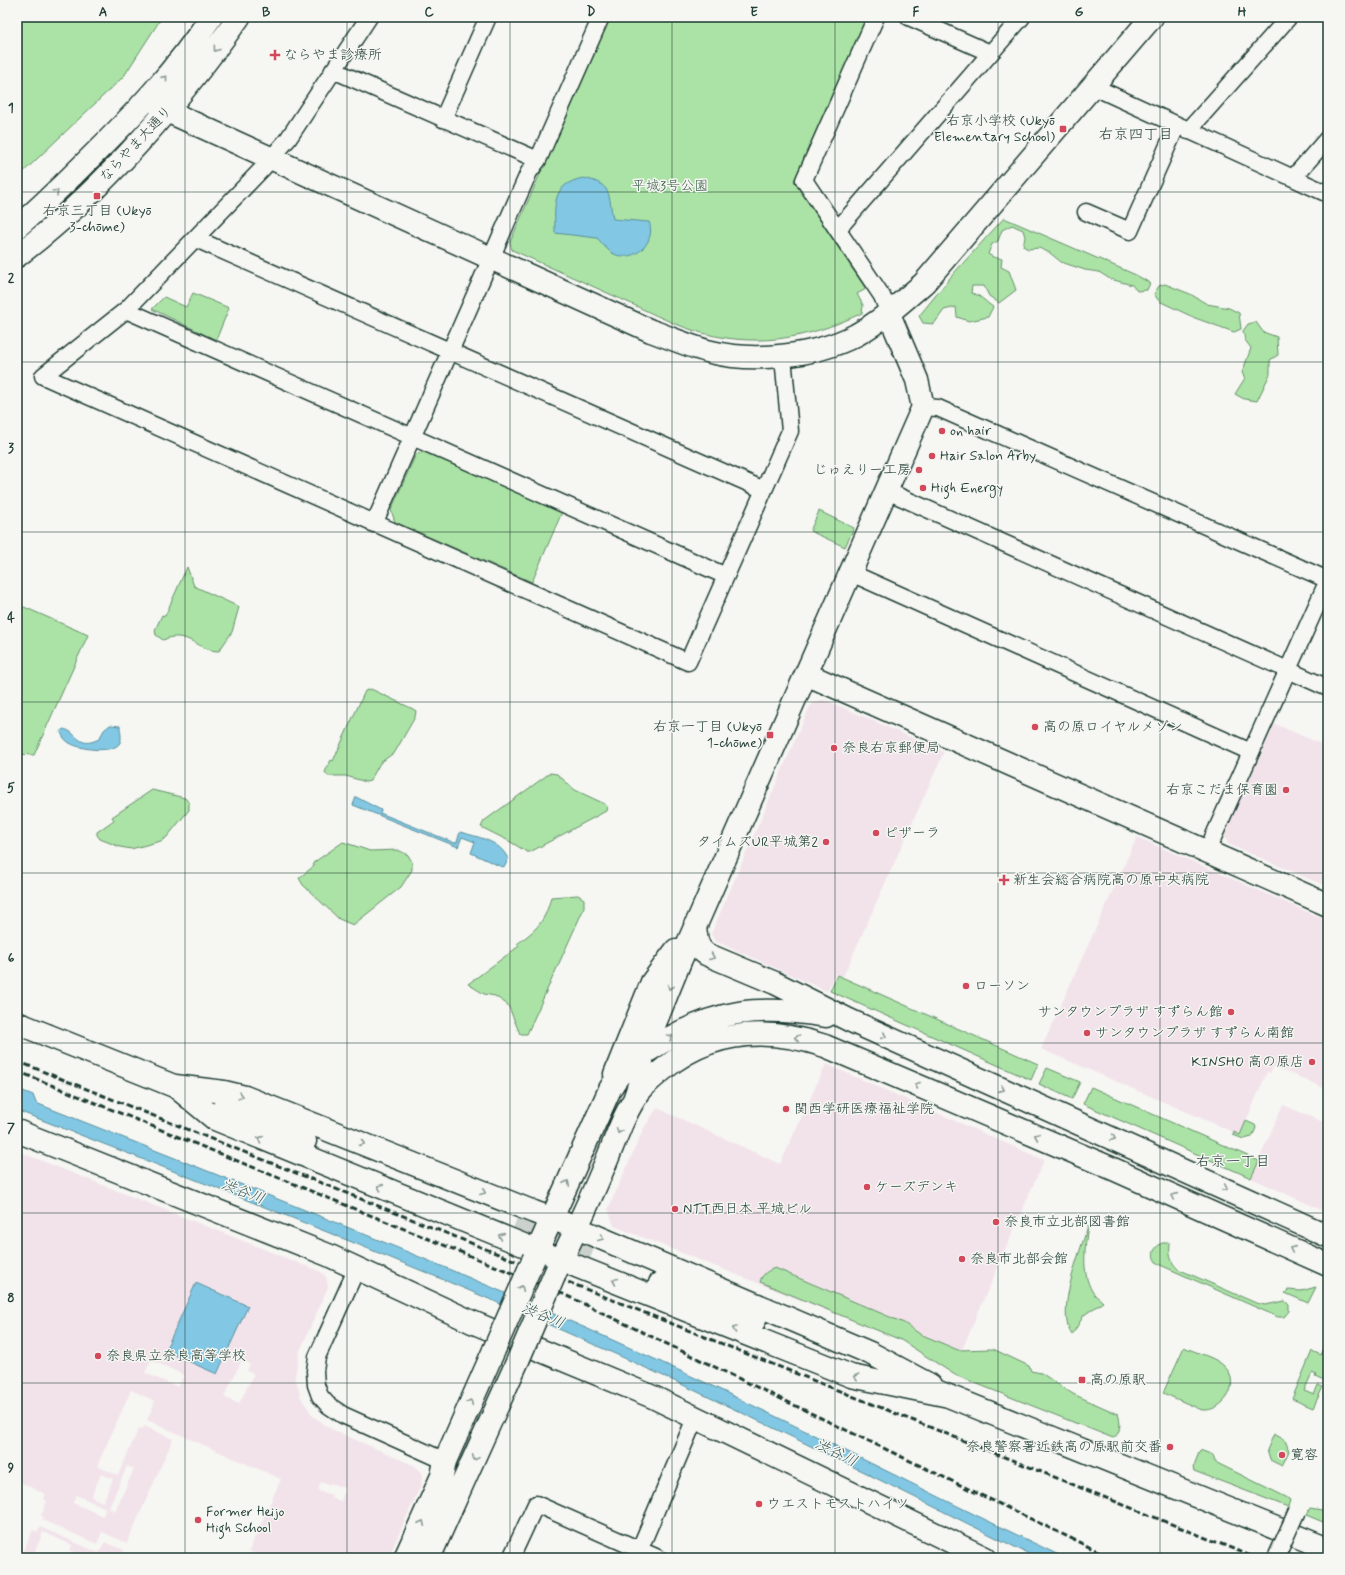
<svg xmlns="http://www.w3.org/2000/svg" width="1345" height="1575" viewBox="0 0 1345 1575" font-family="Mynerve,'Klee One',sans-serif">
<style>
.built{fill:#f2e3eb;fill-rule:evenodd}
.green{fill:#abe2a5;stroke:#65906c}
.water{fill:#82c7e3;stroke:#5a909d}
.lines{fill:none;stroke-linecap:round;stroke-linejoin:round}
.secondary-tunnel{stroke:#cbd1cc;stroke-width:22;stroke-dasharray:22 11;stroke-linecap:butt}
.street-casing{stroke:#1f3d34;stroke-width:19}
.secondary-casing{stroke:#1f3d34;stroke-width:25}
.street{stroke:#f6f6f2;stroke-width:16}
.secondary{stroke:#f6f6f2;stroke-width:22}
.rail{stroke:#1f3d34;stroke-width:3;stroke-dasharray:6 3;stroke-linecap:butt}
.street-bridge-casing{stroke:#1f3d34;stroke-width:19;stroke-linecap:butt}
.secondary-bridge-casing{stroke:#1f3d34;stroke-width:25;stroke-linecap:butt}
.street-bridge{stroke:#f6f6f2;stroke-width:16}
.secondary-bridge{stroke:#f6f6f2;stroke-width:22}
.oneway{stroke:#8a9a93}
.grid{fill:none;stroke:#1f3d34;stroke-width:1;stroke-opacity:0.55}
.poi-dot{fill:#d1495b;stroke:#f6f6f2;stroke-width:1.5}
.labels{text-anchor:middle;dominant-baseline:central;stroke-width:3;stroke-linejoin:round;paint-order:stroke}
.poi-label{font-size:14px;fill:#1f3d34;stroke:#f6f6f2;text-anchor:start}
.street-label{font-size:14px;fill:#1f3d34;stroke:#f6f6f2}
.park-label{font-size:14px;fill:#3b5e4b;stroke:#f6f6f2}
.neighbourhood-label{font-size:15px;fill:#1f3d34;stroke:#f6f6f2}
.water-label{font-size:15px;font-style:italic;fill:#335957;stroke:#f6f6f2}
.neatline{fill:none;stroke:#1f3d34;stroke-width:1.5}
.grid-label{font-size:13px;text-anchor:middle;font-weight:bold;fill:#1f3d34}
</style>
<rect width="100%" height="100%" fill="#f6f6f2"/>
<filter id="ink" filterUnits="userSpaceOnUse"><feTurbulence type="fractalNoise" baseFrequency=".025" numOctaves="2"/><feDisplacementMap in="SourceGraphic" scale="8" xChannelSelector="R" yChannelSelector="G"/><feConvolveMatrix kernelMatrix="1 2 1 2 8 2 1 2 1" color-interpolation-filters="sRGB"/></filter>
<g filter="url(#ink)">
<path class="built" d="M820,700h6l118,52 -101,225 -7,-3 -9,17 -112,-50 -4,-7 98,-226 3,-4z
M1275,724l53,23v140l-100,-43 -4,-10z
M1137,837l191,84v169l-54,-24 -4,7 -3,-1 -27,63 -199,-86z
M826,1064l218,96 -92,213 -51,-33 -287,-114 -6,-17 36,-81 13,-20 123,56z
M1283,1105l45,19v89l-77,-35z
M17,1151l304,121 5,5 2,10 -29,66 -4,24 6,21 12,18 18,13 84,37 7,8 -1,11 -33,73h-124l-15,-7 32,-72 -134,-59 8,-19 -24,-11 -34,76 21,9 21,-47 4,1 1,-3 29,13 -46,104 -25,-11 -5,12 -55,-24 2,-3 -3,-1 6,-15 -4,-2 2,-5 -28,-13zM151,1360l33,15 -6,12 -33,-14zM242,1360l8,4 -3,7 7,3 -15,30 -15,-7zM127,1466l7,3 -19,42 -6,-3zM101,1474l12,5 -10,23 -12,-5zM321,1482l8,3 1,-2 15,5 -4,13 -10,-3 1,-3 -14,-4zM76,1495l30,13 -3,8 -30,-13z
M40,1527l59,26 6,-11 19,8 -4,8h-35l-15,-7 2,-6 -29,-13 -11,26h-12l13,-28 4,2z"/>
<path class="green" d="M17,17h145l-38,59 -107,102z
M609,17h258l-73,164 72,108 -9,5 6,11 -1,8c-56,27 -110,36 -170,17 -24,-8 -47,-20 -69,-30 -37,-17 -74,-33 -111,-50l-2,-8z
M1004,218l132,57 14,8 -3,7 -10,1 -5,-6 -22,-6 -11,-7 -14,-2 -24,-8 -11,-9 -11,-5 -11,1 -5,-3 2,-9 -2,-7 -11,-5 -10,5 -4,11 -6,3 -4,10 5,3 9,2 -1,8 8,4 7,19 -17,13 -10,-7 -5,-10h-12l-1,7c10,2 14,9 22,14l-5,10 -19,4 -12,-4 -1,-10 -12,3 -10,14 -11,-1 -4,-7 35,-43z
M1165,284l25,10 17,10 22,4 10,5 2,16 -7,3 -39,-14 -36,-17 -5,-7 5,-8z
M193,293l36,15 -13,32 -64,-31 12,-12 22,10z
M1256,322l7,10 14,5 1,18 -8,5v14l-13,27 -13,-2 -9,-5 10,-16 -3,-5 9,-25 -6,-8 -2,-9 5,-7z
M424,452l138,60 -30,70 -137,-60 -4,-12 25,-56z
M819,511l35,17 -9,19 -35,-16z
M187,567l7,19 45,21 -7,25 -13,19c-22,0 -31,-22 -56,-11l-7,-5 -1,-5 7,-15 3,1z
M24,607l64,28 -54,120 -17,-1v-146z
M371,689l42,20 3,2 -1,6 -20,35 -15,11 -10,18 -4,1 -20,-6h-18l-3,-4 6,-12 2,1 32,-70z
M550,773l7,1 18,16 30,14 2,2 -1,5 -76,41h-3l-18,-11 -28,-14 3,-6z
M152,790l33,8 4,5v7l-22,27 -6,4 -30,8 -11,-2 -20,-8 -3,-4v-3l17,-12 -2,-3z
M343,842l27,9 28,-1 10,5 4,7v8l-11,17 -48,38 -14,-6 -36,-34 -4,-7 15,-12 -1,-3z
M578,895l6,4v9l-57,126h-7l-12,-29 -13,-9 -11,-2 -16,-10 51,-38 -2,-2c20,-15 28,-22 34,-47z
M837,975l201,89 -7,16 -201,-89z
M1047,1068l33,14 -8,17 -33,-15z
M1091,1087l168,74 -8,17 -168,-74z
M1246,1121l9,4 1,3 -4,9 -8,2 -11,-4 1,-3 6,3z
M1088,1226c-3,21 -7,46 4,65 2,4 7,7 11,11l-19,13 -12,20c-17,-23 8,-83 16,-109z
M1162,1243h8c-1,11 0,19 8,26l78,34 9,2 20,-4 4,4v6l-5,6h-6l-120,-53c-8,-8 -5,-16 4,-21z
M775,1268l129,55 16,11 38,16 35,-1 36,17 2,5 10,2 32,21 45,20c3,8 3,20 -5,24l-158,-63 -54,-35 -141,-58c2,-8 7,-11 15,-14z
M1316,1287l-8,16 -23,-10 3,-3 13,1z
M1328,1338v45l-13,-6 1,-2 -4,-2 -8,18 10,4 4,-10 5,2 -10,21 -21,-9 20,-48 9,4z
M1184,1347c12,6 32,10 41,20 17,18 -2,45 -23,43l-39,-17z
M1274,1434l11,6 4,11 -7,15 -12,-6 -3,-10z
M1200,1450l13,5 2,7 71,35 4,3 -2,7 -94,-36 -1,-3z
M1310,1508l18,3v13l-22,-9z"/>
<path class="water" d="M583,178c30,6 25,16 30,41l36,3c7,18 -10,37 -29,34 -11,-2 -16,-11 -23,-18l-42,-5c0,-27 -5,-48 28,-55z
M110,725l10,1c0,6 3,13 -1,18 -8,10 -42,5 -51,-2 -3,-2 -6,-6 -7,-10l2,-3c15,2 14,21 36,10l5,-9z
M356,797l25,13 -1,3 75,30 2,-1 3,-10c17,5 40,8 48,27l-3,7 -3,1 -31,-14 4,-11 -13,-5 -4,10 -105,-42z
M18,1089l15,6 3,8c224,89 449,176 668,279 121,57 240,119 361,176h-28l-6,-3c-156,-77 -311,-156 -470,-225 -178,-78 -359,-148 -540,-218z
M196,1283l52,23 -31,68 -52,-23z"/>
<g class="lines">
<path class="secondary-tunnel" d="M514,1226l77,30"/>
<g class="street-casing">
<path id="street" d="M369,17l-81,122 -26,30 -136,141 -83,66 645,286 102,-231 -7,-74
M876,17l-72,163 78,116 7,18
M909,17l81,36
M333,70l205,90
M1092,86l236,108
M443,119l45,-102
M1188,131l101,-114
M1293,178l35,-40
M1086,212l44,19 47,-106
M838,229l184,-212
M196,239l568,251
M126,310l600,266
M923,407l15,1 390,172
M887,491l441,197
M374,524l155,-352 9,-12 63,-143
M851,573l400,179
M1207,851l121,-271
M356,1270l-39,87 -2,14 1,14 4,11 8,9 15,10 102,46
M511,1558l25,-54 122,54
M636,1558l60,-142"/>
</g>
<g class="secondary-casing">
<path id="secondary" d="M150,97l17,14 484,220c20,7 40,16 60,21 44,11 105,4 145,-17 25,-14 46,-33 68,-52l228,-266
M17,227c25,-21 48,-44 71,-67 45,-44 88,-90 123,-143
M17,256c87,-66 159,-151 222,-239
M806,674l522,231
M695,925c1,11 1,22 11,29l69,29 74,37 479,216
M17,1023l172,69
M615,1074l37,-92 24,-32
M175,1086l40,33 306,125 330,132 98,20
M175,1086l49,6 21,5 289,115 43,16 293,125 60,32
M635,1097l4,-12 4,-32 38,-94 242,-552 -6,-27 -28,-66
M224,1107l81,34
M17,1131l311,124 144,67 181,75 332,161
M534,1258l76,-169c11,-20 27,-32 46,-43 59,-37 103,-41 170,-30
M557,1269c17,-35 34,-71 49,-107 10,-24 19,-51 34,-71 7,-9 16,-16 25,-23 48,-39 103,-41 160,-22l286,122 217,97
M660,1283l95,37
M936,1391l392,158
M405,1558l37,-82 3,-15 49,-111
M429,1558l90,-200"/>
</g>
<use href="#street" class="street"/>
<use href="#secondary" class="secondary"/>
<path class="rail" d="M17,1061l1239,497
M17,1071l544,222 551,265"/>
<g class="street-bridge-casing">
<path id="street-bridge" d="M1276,1558l21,-47"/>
</g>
<g class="secondary-bridge-casing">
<path id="secondary-bridge" d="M494,1350l40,-92
M519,1358l38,-89"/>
</g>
<use href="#street-bridge" class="street-bridge"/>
<use href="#secondary-bridge" class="secondary-bridge"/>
</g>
<defs><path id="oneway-chevron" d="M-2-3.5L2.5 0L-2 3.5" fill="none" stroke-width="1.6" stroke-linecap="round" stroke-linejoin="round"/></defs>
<g class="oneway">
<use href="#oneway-chevron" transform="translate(216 49) rotate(126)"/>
<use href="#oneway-chevron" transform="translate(165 78) rotate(-51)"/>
<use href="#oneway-chevron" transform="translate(56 192) rotate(-45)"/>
<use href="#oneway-chevron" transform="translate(712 957) rotate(23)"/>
<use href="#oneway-chevron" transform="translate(670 987) rotate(112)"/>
<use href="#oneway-chevron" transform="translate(884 1036) rotate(24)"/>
<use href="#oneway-chevron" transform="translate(670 1037) rotate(-30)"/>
<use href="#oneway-chevron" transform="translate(797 1038) rotate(-170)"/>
<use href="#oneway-chevron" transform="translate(917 1085) rotate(-157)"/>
<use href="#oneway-chevron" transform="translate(1002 1089) rotate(24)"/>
<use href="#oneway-chevron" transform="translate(241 1096) rotate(15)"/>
<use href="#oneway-chevron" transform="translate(619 1131) rotate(113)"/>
<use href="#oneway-chevron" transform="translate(1037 1136) rotate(-157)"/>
<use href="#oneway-chevron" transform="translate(1113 1138) rotate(24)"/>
<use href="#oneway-chevron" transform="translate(260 1139) rotate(-158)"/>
<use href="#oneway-chevron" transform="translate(362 1143) rotate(22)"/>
<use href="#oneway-chevron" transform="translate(567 1183) rotate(-65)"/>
<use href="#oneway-chevron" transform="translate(380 1187) rotate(-158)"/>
<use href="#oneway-chevron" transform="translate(1225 1188) rotate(24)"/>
<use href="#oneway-chevron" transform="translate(483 1192) rotate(22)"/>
<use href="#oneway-chevron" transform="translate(1174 1196) rotate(-156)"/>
<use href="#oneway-chevron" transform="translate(501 1236) rotate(-158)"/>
<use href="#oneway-chevron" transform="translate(601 1238) rotate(23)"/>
<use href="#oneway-chevron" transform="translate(1292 1249) rotate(-156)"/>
<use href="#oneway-chevron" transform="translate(615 1281) rotate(-158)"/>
<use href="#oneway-chevron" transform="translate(521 1288) rotate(-66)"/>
<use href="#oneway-chevron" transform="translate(735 1329) rotate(-158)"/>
<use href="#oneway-chevron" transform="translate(856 1377) rotate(-167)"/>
<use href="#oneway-chevron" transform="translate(470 1402) rotate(-66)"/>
<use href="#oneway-chevron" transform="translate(475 1458) rotate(114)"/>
<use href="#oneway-chevron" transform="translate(422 1523) rotate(-65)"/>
</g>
</g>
<path class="grid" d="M185,17v1541M347,17v1541M510,17v1541M672,17v1541M835,17v1541M998,17v1541M1160,17v1541M17,192h1311M17,362h1311M17,532h1311M17,702h1311M17,873h1311M17,1043h1311M17,1213h1311M17,1383h1311"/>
<g class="poi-dot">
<path d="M273 49h4v4h4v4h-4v4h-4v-4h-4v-4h4z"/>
<rect x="1059" y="125" width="8" height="8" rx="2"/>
<rect x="93" y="192" width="8" height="8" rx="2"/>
<circle cx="942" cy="431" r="4"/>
<circle cx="932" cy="456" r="4"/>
<circle cx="919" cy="470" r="4"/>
<circle cx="923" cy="488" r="4"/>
<circle cx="1035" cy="727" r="4"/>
<rect x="766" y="731" width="8" height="8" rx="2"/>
<circle cx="834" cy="748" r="4"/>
<circle cx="1286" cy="790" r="4"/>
<circle cx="876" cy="833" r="4"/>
<circle cx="826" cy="842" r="4"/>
<path d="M1002 874h4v4h4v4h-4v4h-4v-4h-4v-4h4z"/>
<circle cx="966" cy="986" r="4"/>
<circle cx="1231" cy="1012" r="4"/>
<circle cx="1087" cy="1033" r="4"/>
<circle cx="1312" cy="1062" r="4"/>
<circle cx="786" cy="1109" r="4"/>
<circle cx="867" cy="1187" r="4"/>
<circle cx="675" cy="1209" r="4"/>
<circle cx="996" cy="1222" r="4"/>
<circle cx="962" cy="1259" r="4"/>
<circle cx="98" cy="1356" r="4"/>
<rect x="1078" y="1376" width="8" height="8" rx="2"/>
<circle cx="1170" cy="1447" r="4"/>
<circle cx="1282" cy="1455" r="4"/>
<circle cx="759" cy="1504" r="4"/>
<circle cx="198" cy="1520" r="4"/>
</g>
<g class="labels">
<g class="poi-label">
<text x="284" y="55">ならやま診療所</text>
<text x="1055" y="121" text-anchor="end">右京小学校 (Ukyō<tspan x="1055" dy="16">Elementary School)</tspan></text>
<text x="97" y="211" text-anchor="middle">右京三丁目 (Ukyō<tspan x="97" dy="16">3-chōme)</tspan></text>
<text x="950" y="431">on hair</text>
<text x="940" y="456">Hair Salon Arby</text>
<text x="911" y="470" text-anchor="end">じゅえりー工房</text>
<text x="931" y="488">High Energy</text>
<text x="762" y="727" text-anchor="end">右京一丁目 (Ukyō<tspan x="762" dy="16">1-chōme)</tspan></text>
<text x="1043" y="727">高の原ロイヤルメゾン</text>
<text x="842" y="748">奈良右京郵便局</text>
<text x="1278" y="790" text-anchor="end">右京こだま保育園</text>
<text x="884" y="833">ピザーラ</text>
<text x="818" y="842" text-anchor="end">タイムズUR平城第2</text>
<text x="1013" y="880">新生会総合病院高の原中央病院</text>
<text x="974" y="986">ローソン</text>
<text x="1223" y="1012" text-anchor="end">サンタウンプラザ すずらん館</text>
<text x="1095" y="1033">サンタウンプラザ すずらん南館</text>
<text x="1304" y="1062" text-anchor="end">KINSHO 高の原店</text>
<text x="794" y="1109">関西学研医療福祉学院</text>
<text x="875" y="1187">ケーズデンキ</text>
<text x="683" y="1209">NTT西日本 平城ビル</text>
<text x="1004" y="1222">奈良市立北部図書館</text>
<text x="970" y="1259">奈良市北部会館</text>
<text x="106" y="1356">奈良県立奈良高等学校</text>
<text x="1090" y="1380">高の原駅</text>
<text x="1162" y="1447" text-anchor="end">奈良警察署近鉄高の原駅前交番</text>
<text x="1290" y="1455">寛容</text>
<text x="767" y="1504">ウエストモストハイツ</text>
<text x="206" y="1512">Former Heijo<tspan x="206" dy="16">High School</tspan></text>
</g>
<g class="street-label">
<text transform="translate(136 144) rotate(-47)">ならやま大通り</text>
</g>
<g class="park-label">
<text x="670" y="186">平城3号公園</text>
</g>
<g class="neighbourhood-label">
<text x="1136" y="135">右京四丁目</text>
<text x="1233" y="1162">右京一丁目</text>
</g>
<g class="water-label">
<text transform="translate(243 1192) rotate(21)">渋谷川</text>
<text transform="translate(543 1316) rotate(23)">渋谷川</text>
<text transform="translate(836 1453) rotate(26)">渋谷川</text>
</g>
</g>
<rect width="1345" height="1575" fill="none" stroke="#f6f6f2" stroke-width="44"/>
<rect x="22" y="22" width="1301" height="1531" class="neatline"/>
<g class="grid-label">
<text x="103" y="16">A</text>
<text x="266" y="16">B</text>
<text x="429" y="16">C</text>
<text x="591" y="16">D</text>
<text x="754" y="16">E</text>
<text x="916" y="16">F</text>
<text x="1079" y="16">G</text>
<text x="1242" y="16">H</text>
<text x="11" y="112">1</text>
<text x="11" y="282">2</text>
<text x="11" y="452">3</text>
<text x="11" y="622">4</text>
<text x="11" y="792">5</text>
<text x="11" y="962">6</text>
<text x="11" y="1132">7</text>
<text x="11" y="1302">8</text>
<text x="11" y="1472">9</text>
</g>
</svg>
